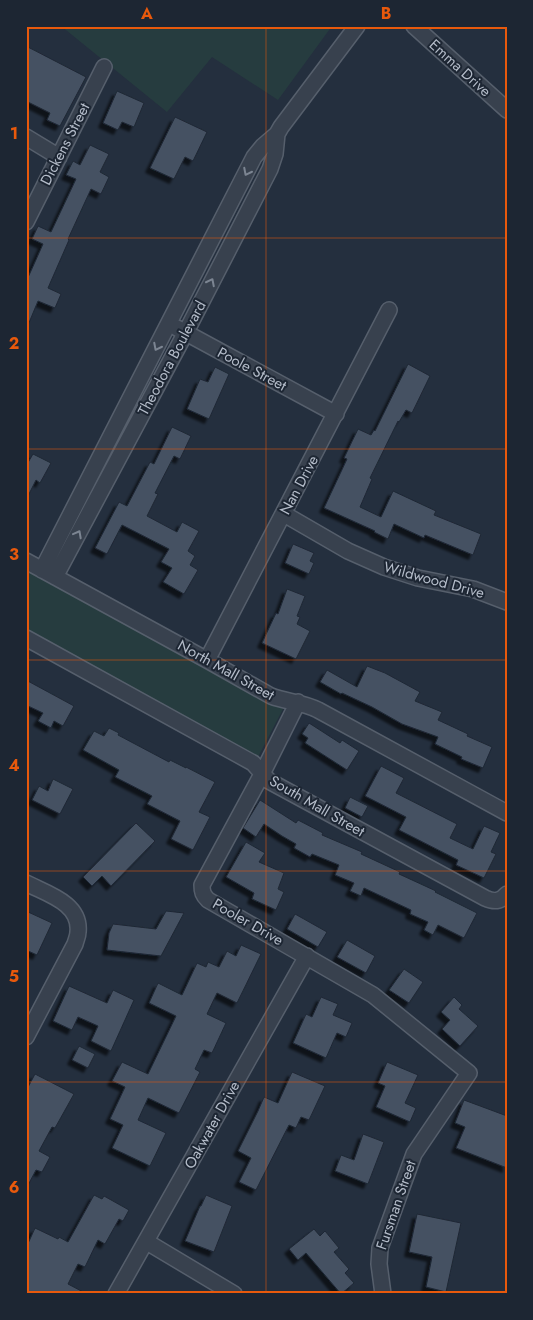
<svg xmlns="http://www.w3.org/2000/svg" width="533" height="1320" viewBox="0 0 533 1320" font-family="Jost,sans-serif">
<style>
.green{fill:#263c3f}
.building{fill:#455162;stroke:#1f2835;filter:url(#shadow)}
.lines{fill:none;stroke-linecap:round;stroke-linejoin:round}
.minor-casing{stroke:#565f6c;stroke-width:18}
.minor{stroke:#38414e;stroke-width:15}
.oneway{stroke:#7c8592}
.grid{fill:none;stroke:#e8590c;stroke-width:1;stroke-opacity:0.55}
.labels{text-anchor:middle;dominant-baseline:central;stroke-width:4;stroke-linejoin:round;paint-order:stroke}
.street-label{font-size:15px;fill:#b4bcc9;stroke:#1d2633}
.neatline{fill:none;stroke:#e8590c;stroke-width:2}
.grid-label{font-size:16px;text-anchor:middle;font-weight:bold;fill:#e8590c}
</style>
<defs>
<filter id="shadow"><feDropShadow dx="-4.5" dy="4.5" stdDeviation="1" flood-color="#0009"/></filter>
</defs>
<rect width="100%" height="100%" fill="#242f3e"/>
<path class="green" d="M61,26h271l-54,74 -66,-43 -45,55z
M26,569l257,140 -25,48 -232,-126z"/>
<path class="building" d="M26,46l60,31 -26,49 -13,-6 3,-7 -24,-12z
M117,91l27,12 -10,24 -12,-5 -4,8 -15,-7z
M175,117l32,15 -14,29 -8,-4 -11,22 -24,-11z
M90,145l19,9 -9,18 9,5 -8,17 -10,-5 -23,50 1,1 -21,48 13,6 -6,14 -17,-7 -12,29v-48l17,-38 -11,-5 6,-13 13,6 25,-53 -10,-4 7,-14 7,4z
M408,364l22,12 -18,37 -6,-3 -7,12 -1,-1 -28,57 2,1 -12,28 21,10 12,-26 43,20 -2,4 47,19 -8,21 -48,-20 -1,3 -30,-14 -6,15 -14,-7 1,-1 -51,-23 23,-49 -3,-1 14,-29 13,6 3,-5 1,1z
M215,367l14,7 -20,45 -22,-10 13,-30 8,3z
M172,427l19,9 -11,23 -6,-3 -19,37 3,1 -11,22 30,16 5,-10 17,9 -11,20 7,5 -5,9 8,5 -14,24 -21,-12 9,-14 -11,-6 8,-13 -47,-24 -15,29 -12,-6 24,-46 8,4 23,-44 4,2z
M33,454l18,9 -11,20 -4,-3 -10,20v-34z
M293,544l21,9 -4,8 4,2 -5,11 -24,-11z
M287,589l18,7 -8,20 3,1 -3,7 13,7 -14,28 -34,-16 14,-30 2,1z
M367,666l18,7 35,19 -5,9 27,11 -4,8 30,14 -1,2 25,11 -9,21 -22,-9 1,-2 -27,-13 3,-7 -36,-13 -30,-17 -30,-14 -1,1 -21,-12 7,-12 30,17z
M26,680l48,26 -11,20 -9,-5 -3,7 -13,-7 5,-8 -17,-8z
M309,723l31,20 2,-3 17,11 -12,19 -42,-27 3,-5 -6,-4z
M109,728l10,5 -1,2 51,27 1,-2 16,8v-1l29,15 -16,30 11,5 -17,33 -22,-11 9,-18 -33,-17 5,-8 -37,-19 4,-7 -36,-20 11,-19 10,5z
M381,766l23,12 -8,15 61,31 -7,14 23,11 11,-23 16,7 -9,19 5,2 -12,24 -28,-13 2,-5 -59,-30 7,-13 -41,-21z
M53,779l20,10 -13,25 -28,-14 7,-14 9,5z
M350,797l18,9 -6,11 -17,-9z
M260,800l36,23 2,-3 25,13 -1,2 40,17 -1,2 39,18 -1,2 37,17 -1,1 42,21 -13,25 -26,-13 -5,10 -9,-5 4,-8 -18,-8 1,-4 -47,-22 -3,8 -11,-5 4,-8 -19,-8 4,-10 -27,-11 -2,3 -16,-9 2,-4 -14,-8 -18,-12 -8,13 -13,-9z
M136,823l19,18 -44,45 -9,-10 -10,10 -9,-9z
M246,842l19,11 -6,9 25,11 -6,16 6,3 -8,18 -24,-11 2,-6 -28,-16z
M26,911l26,12 -15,32 -11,-5z
M166,911l18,2 -23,43 -54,-6 2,-17 4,-9 43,5z
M295,914l32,18 -9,15 -31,-18z
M347,940l28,16 -9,17 -29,-16z
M241,945l20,9 -24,49 -20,-10 -10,21 19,9 -14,30 -8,-3 -9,19 5,3 -21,41 -31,-15 -10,22 28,13 -16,33 -38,-18 11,-23 -13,-6 15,-32 -13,-6 10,-19 26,12 28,-58 -27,-13 9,-20 24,12 15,-32 9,4 2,-5 11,5 8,-16 9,5z
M404,969l19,13 -14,21 -20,-13z
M69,986l38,17 6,-13 21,10 -23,51 -20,-10 7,-15 -20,-9 -6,13 -19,-9z
M321,997l17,7 -5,11 19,8 -6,14 -9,-4 -11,25 -33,-15 13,-29 6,3z
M454,997l8,8 -3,4 19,17 -18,20 -18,-17 8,-9 -9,-8z
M79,1046l16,8 -7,14 -16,-8z
M387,1062l31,13 -13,28 11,5 -6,14 -34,-15 9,-21 -7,-3z
M292,1072l33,14 -16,34 -8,-3 -5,11 -7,-3 -33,65 -17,-8 12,-24 -13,-7 20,-40 6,-14 14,6z
M35,1074l39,20 -19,34 -3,-1 -13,24 11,6 -8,15 -6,-2 -10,19v-98z
M464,1100l43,16v52l-51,-20 9,-21 -10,-4z
M363,1134l21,8 -16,42 -33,-13 6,-16 13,5z
M94,1195l8,4 2,-3 25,14 -6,11 -4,-2 -14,25 -7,-4 -13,27 -7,-3 -10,20 19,10h-61v-46l9,-20 23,11 1,-2 9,5z
M206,1195l26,11 -18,46 -29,-11 15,-35h1z
M417,1214l44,9 -15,69 -20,-5 6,-30 -23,-5z
M314,1229l6,7 5,-5 14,17 -5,4 15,17 -4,4 9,10 -13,11 -35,-41 -8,7 -9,-11z"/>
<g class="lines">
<g class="minor-casing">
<path id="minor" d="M414,26l93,84
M26,137l33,20
M26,222l78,-155
M177,328l159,86
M284,514l64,37 36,16 34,11 55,11 34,13
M26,561l181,99 64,36c16,6 31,6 47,14l189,103
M42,570l212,-413 9,-11 14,-12 4,-7 76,-101
M55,577l131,-245 84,-163 5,-15 2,-20
M26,638l227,125 16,18 216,117c9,4 15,4 22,-4
M207,660l182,-350
M298,702l-36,72 -60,111c0,7 1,10 6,15l165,95 96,78 -55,81 -34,94 -1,16 4,30
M26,883c21,11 55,20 52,49 0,4 -2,8 -3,12l-49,93
M147,1242l87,52
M116,1294l191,-338"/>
</g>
<use href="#minor" class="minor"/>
</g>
<defs><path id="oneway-chevron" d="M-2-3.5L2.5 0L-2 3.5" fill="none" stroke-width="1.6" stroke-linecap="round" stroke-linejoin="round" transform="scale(1.25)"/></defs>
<g class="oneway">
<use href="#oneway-chevron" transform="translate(247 172) rotate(117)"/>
<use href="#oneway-chevron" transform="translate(211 282) rotate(-63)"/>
<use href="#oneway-chevron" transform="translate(157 347) rotate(117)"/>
<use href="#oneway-chevron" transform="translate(78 534) rotate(-62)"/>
</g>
<path class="grid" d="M266,26v1268M26,238h481M26,449h481M26,660h481M26,871h481M26,1082h481"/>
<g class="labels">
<g class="street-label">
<text transform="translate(460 68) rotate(42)">Emma Drive</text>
<text transform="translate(65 144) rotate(-63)">Dickens Street</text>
<text transform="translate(172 358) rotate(-62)">Theodora Boulevard</text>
<text transform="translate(252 369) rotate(28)">Poole Street</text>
<text transform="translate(299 485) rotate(-62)">Nan Drive</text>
<text transform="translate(434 580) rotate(15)">Wildwood Drive</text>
<text transform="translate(226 670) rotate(29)">North Mall Street</text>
<text transform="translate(317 806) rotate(30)">South Mall Street</text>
<text transform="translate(248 922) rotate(30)">Pooler Drive</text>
<text transform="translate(212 1125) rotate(-61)">Oakwater Drive</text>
<text transform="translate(396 1205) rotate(-71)">Fursman Street</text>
</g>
</g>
<rect width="533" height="1320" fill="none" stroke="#1d2633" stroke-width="55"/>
<rect x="28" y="28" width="478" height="1264" class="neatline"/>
<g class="grid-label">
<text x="147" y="19">A</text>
<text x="386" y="19">B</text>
<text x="14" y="139">1</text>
<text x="14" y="349">2</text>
<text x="14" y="560">3</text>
<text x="14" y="771">4</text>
<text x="14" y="982">5</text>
<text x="14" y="1193">6</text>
</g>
</svg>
